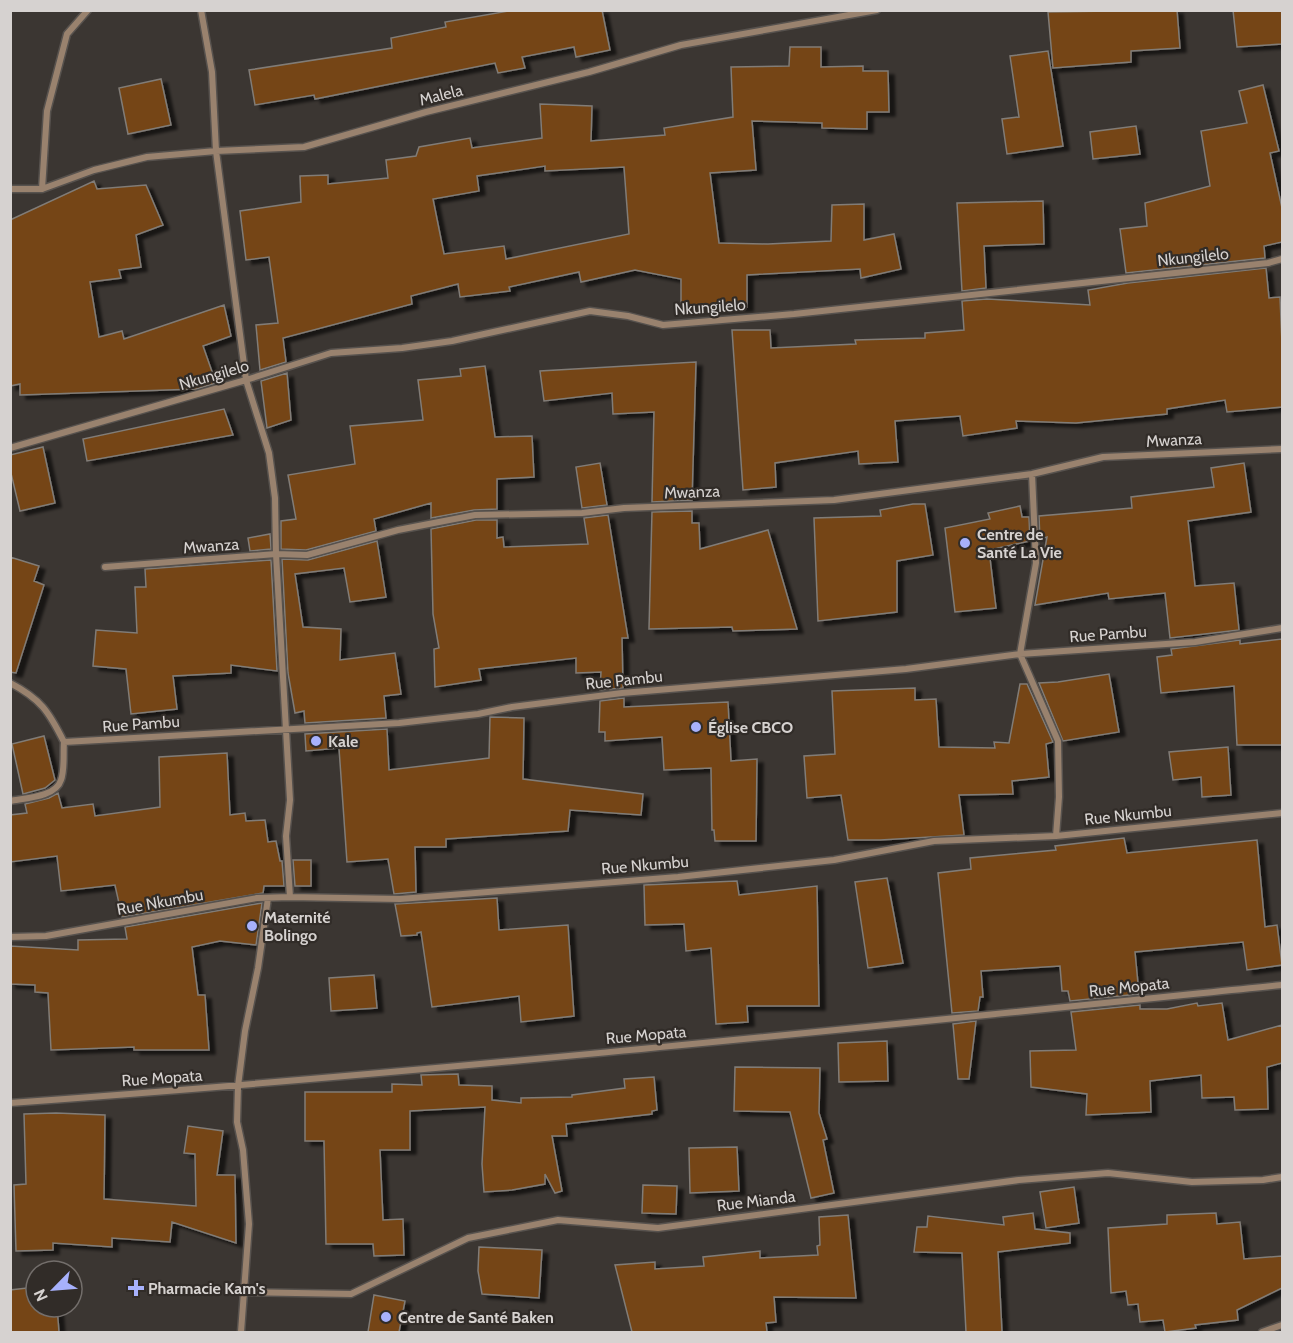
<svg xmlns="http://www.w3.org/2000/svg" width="1293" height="1343" viewBox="0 0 1293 1343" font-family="Cabin,sans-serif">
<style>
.building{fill:#744513;stroke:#817c77;stroke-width:1.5;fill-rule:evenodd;filter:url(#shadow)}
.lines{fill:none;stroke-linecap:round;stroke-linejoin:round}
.minor-casing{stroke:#57524e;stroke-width:9}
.minor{stroke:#99826e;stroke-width:6}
.poi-dot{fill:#a7b1fc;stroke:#312c28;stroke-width:2}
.labels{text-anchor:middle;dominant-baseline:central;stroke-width:4.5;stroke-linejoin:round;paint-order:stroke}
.street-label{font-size:16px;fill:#d6d2d0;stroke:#312c28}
.poi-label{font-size:16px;font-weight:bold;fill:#d6d2d0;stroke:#312c28;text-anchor:start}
</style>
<defs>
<filter id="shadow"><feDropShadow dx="6" dy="4" stdDeviation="1.5" flood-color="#0009"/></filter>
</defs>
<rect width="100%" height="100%" fill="#3b3632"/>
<path class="building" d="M515,10h87l8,40 -34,7 -2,-10 -52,10 3,11 -27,5 -3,-10 -180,36 -1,-4 -59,10 -6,-35 143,-22 -1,-10 55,-11 -1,-5z
M1177,10l3,38 -49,3v11l-78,6 -5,-56z
M1233,10h49v34l-45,3z
M790,47h31v20l42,-1v5h25l1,41h-22v17l-45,-1v-5l-70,-2 4,49 -46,3 9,70 49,1 63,-3 1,-36 32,-1v36l30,-6 7,35 -40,9 -1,-9 -113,6v32l-66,2v-30l-46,-9 -54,12 -2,-10 -70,15 1,4 -50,6 -2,-13 -47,12 1,8 -129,34 3,24 -26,8 -4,-45 22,-2 -9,-66 -23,3 -6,-49 61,-9 -1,-26 28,-1v9l60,-6 -2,-18 30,-4 3,-9 51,-9 2,10 70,-10 -2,-34 52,2 -1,35 74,-6 -1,-7 69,-11 -2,-50 58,-1zM545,166v5l79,-4 5,67 -123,25 -2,-13 -60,8 -11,-55 46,-8 -2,-15z
M1048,51l15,95 -56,8 -5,-35 17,-2 -9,-61z
M161,79l10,46 -43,9 -9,-46z
M1263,85l16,66 -9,2 12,55v34l-18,4 1,12 -139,15 -6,-44 27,-3 -2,-23 65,-17 -9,-55 46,-8 -8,-32z
M1136,126l4,28 -47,5 -3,-27z
M94,181l3,8 49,-4 17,40 -27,10 5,32 -22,3 2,8 -31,4 9,55 23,-6 2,8 100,-34 7,31 -28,10 13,37 -20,6 -176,6v-11l-10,2v-166z
M1043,201l1,43 -60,2 2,42 -24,3 -5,-88z
M1266,268l3,30 11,-1 2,47v63l-55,5 -2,-12 -58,9v5l-91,9 -60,-2 1,7 -54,8 -3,-20 -65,5 3,41 -39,2 -1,-13 -83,12 1,24 -33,3 -11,-160h38l1,18 85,-4 -1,-4 70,-2v-5l39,-3 -2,-29 25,-2 103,6 -2,-15 40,-7z
M696,362l-4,138 -40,2 2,-90 -41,2 -1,-21 -68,8 -4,-30z
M485,366l10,71 37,-1 2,41 -37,2v30l-23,1 -43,8v-15l-57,16 2,12 -70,19 -25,-1v-28l15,-2 -8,-44 67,-11 -5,-38 73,-6 -5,-40 43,-4 -1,-7z
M287,373l4,47 -24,8 -6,-47z
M224,409l9,26 -146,26 -4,-22z
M43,447l12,56 -35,8 -10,-42v-14z
M600,463l7,42 -25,3 -6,-41z
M1244,463l7,49 -63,9 7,65 39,-3 5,47 -69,8 -5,-45 -56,6 -1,-6 -73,12 12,-68 -7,2 -1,-23 93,-8 -1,-11 83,-10 -3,-19z
M913,504h12l8,51 -36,6v51l-79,9 -4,-103 67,-2 -1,-6z
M1020,506l2,11h7l1,24 -41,9 7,58 -41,4 -10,-84 45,-9 -2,-6z
M692,511v12h7l1,26 68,-19 29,99 -64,2 -1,-4 -83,2 3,-117z
M608,515l20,123h-6l1,50 -23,2 1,-18 -25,1v-15l-97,11 2,11 -46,7 -1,-38 5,-1 -6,-34 -2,-85 45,-9h21v18l6,-1 1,10 84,-3 -4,-26z
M270,534l1,15 -21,2 -2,-13z
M377,541l9,56 -36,5 -6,-34 -49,6 8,53 38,2 -1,31 55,-7 6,41 -17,2 2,22 -81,5 -1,-12 -9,2 -7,-40 -6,-114 26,1z
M10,557l29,9 -5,15 10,4 -28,88 -6,-1z
M271,560l6,111 -46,-6v8l-58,3 4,33 -46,5 -5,-45 -33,-3 3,-36 41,3 -2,-46h11l-1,-18z
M1282,639v106h-45l-3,-59 -73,7 -4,-36 15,-2 -1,-6 69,-9v4z
M1109,674l10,58 -56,9 -24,-58 19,-1z
M1020,684h7l26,58 -7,2 3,33 -37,4 1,13 -54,1 5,40 -84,5h-32l-7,-45 -34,3 -3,-42 31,-2 -3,-63 83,-3v12l21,-1 3,48 56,1 -1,-6 15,1z
M624,698v9l104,-5 3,59 26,-2 -1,82h-41l-1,-11h-2l-1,-62 -47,2 -2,-33 -57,4v-9h-6l1,-31z
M490,717l34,1 -1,61 120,15 -2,21 -71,-5 -2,21 -122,8v8h-31l1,45 -22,2 -6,-35 -41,3 -8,-114 -33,3 -1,-17 82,-5 2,41 100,-12z
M44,736l11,44 -10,8 -22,6 -11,-50z
M1228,747l3,48 -29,2 -1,-20 -28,3 -4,-28z
M227,753l3,62 15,-2 1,8 19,-1 3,22 8,-1 4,20h2l2,25h-20l-1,7 -141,24 -7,-32 -54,6 -4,-35 -47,6v-47l17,-2 -2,-9 24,-6 9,-5 4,15 31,-4 2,12 65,-9 -1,-50z
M1124,838l3,15 130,-13 8,87 12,-2 5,40 -35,5 -4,-28 -108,10 4,42 -69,7 -2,-10h-6l-2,-25 -79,5 2,26h-3l-2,14 -26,2 -14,-140 33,-4 -1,-11 86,-8 -1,-4z
M293,860h18v26h-16z
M887,878l16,85 -35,5 -13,-86z
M737,881l2,14 78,-9 2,120h-72l1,16 -32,2 -5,-76 -25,3 -2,-27 -39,1 -1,-40z
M497,898l2,32 69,-5 6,91 -53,6 -2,-26 -87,11 -11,-75 -4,1v2l-16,1 -6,-32z
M262,903l-6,42 -36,-4 -28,6 6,48h7l4,55h-75v-3l-83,3 -3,-57 -13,-1v-7l-25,-1v-38l68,4v-10l49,-1 -2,-12z
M374,975l3,33 -46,3 -2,-33z
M1197,1003l1,3 24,-3 6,37 54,-15v38l-15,4 1,42 -33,1 -1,-13 -32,1 -1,-23 -51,6 1,31 -65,3 1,-21 -56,-7 -1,-36 46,-1 -5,-38 69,-7v4h27z
M976,1021l-7,58h-11l-5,-55z
M887,1041l1,40 -49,1 -1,-39z
M735,1067l85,1 -1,45 8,26 -4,1 11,53 -23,5 -21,-86 -56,-1z
M458,1074l1,11 33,1v14l29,3v-5l51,-1v-2l53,-7 -1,-9 30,-2 3,33 -5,1v3l-86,10 1,12h-15l10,55 -7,2 -10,-19v10l-33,6 -28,2 -2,-28 3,-57 -75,4v39h-30l3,70 20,-1 1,36 -30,1 -1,-12h-47l-2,-103h-19v-49h87v-8l30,1 -1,-10z
M56,1113l49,2 -1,84 92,7 -1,-52 -11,-1 4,-27 35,5 -6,44h18l1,68 -64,-21 -2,20 -58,-4v9l-59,-4v7l-37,1 -2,-66 12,-1 -2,-70z
M737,1147l2,44 -49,2 -1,-45z
M643,1185l34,1 -1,28 -34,-1z
M1074,1187l5,36 -33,5 -6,-36z
M1033,1213l2,16 35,4v10l-72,9 4,80h-36l-4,-79 -48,-1 3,-25h10l1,-11 76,9 -1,-8z
M1216,1213l1,11 23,-2 4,37 38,-3v32l-45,22 1,10 -43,5 1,3 -31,4 -2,-12 -23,2 -2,-18 -10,1 -2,-14 -15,2 -3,-65 59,-4v-9z
M848,1215l8,83 -82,-1 2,25 -10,1 1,9h-135l-17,-67 40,-3v7l49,-3 -1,-9 57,-6v7l58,-3 -1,-9 3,-1 -1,-28z
M479,1247l63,3 -3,48 -57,-4 -4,-23z
M36,1287v20h21l2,25h-49v-42z
M374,1295l31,6 -6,31h-31z"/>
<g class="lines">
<g class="minor-casing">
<path id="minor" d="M201,10l11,62 4,79 30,229 23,73 6,45 1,56 14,246 -4,36 4,61
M10,189h32l52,-19 53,-13 69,-6 88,-4 122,-35 163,-40 92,-27 196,-35
M42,189l5,-78 20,-77 21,-24
M10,448l236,-68 85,-27 71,-5 50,-7 138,-30 38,5 35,9 131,-11 474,-51 14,-4
M1032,474l4,89 -16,91 38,87 1,56 -3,39
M105,567l171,-13 31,1 91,-25 77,-15 107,-2 42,-5 210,-8 198,-26 71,-17 179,-8
M10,683c31,16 39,29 54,59
M10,801c16,-3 46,-4 51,-21 4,-11 2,-27 3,-38l335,-19 79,-9 34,-7 110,-14 284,-24 114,-15 175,-12 87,-14
M10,937l36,-1 211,-38 33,-1 110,2 278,-22 156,-17 100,-19 122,-5 226,-23
M10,1103c425,-31 849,-75 1272,-118
M245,1292l106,2 117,-56 90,-18 100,8 361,-48 89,-7 84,9 71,-2 19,-3
M241,1332l8,-108 -6,-74 -6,-28 1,-36 7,-55 13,-63 10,-70
M1262,1332l20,-7"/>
</g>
<use href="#minor" class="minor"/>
</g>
<g class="poi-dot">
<circle cx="965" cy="543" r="6"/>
<circle cx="696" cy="727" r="6"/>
<circle cx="316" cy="741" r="6"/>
<circle cx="252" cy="926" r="6"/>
<path d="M133 1279h6v6h6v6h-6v6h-6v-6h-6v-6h6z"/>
<circle cx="386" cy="1317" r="6"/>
</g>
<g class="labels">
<g class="street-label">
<text transform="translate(441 95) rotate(-14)">Malela</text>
<text transform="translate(1193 257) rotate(-6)">Nkungilelo</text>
<text transform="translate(710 307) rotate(-4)">Nkungilelo</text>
<text transform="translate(214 375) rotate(-16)">Nkungilelo</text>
<text transform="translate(1174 440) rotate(-3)">Mwanza</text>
<text transform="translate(692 492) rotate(-2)">Mwanza</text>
<text transform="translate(211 546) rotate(-4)">Mwanza</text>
<text transform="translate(1108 634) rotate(-4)">Rue Pambu</text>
<text transform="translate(624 680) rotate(-6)">Rue Pambu</text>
<text transform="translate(141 724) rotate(-4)">Rue Pambu</text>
<text transform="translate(1128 815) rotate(-6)">Rue Nkumbu</text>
<text transform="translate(645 865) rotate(-5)">Rue Nkumbu</text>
<text transform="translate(160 902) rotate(-10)">Rue Nkumbu</text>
<text transform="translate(1129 987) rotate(-6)">Rue Mopata</text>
<text transform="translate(646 1035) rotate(-5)">Rue Mopata</text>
<text transform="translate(162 1078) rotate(-4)">Rue Mopata</text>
<text transform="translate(756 1201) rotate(-7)">Rue Mianda</text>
</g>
<g class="poi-label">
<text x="977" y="534">Centre de<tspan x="977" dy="18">Santé La Vie</tspan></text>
<text x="708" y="727">Église CBCO</text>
<text x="328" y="741">Kale</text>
<text x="264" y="917">Maternité<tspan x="264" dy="18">Bolingo</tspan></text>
<text x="148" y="1288">Pharmacie Kam's</text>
<text x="398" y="1317">Centre de Santé Baken</text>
</g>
</g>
<rect width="1293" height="1343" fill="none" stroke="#d6d2d0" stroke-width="24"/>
<g transform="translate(54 1289) rotate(245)"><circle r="28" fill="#312c28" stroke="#736e6b" stroke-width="1.5"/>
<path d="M0-4.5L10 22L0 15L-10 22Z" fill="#a7b1fc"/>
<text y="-9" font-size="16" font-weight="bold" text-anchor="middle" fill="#d6d2d0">N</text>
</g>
</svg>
